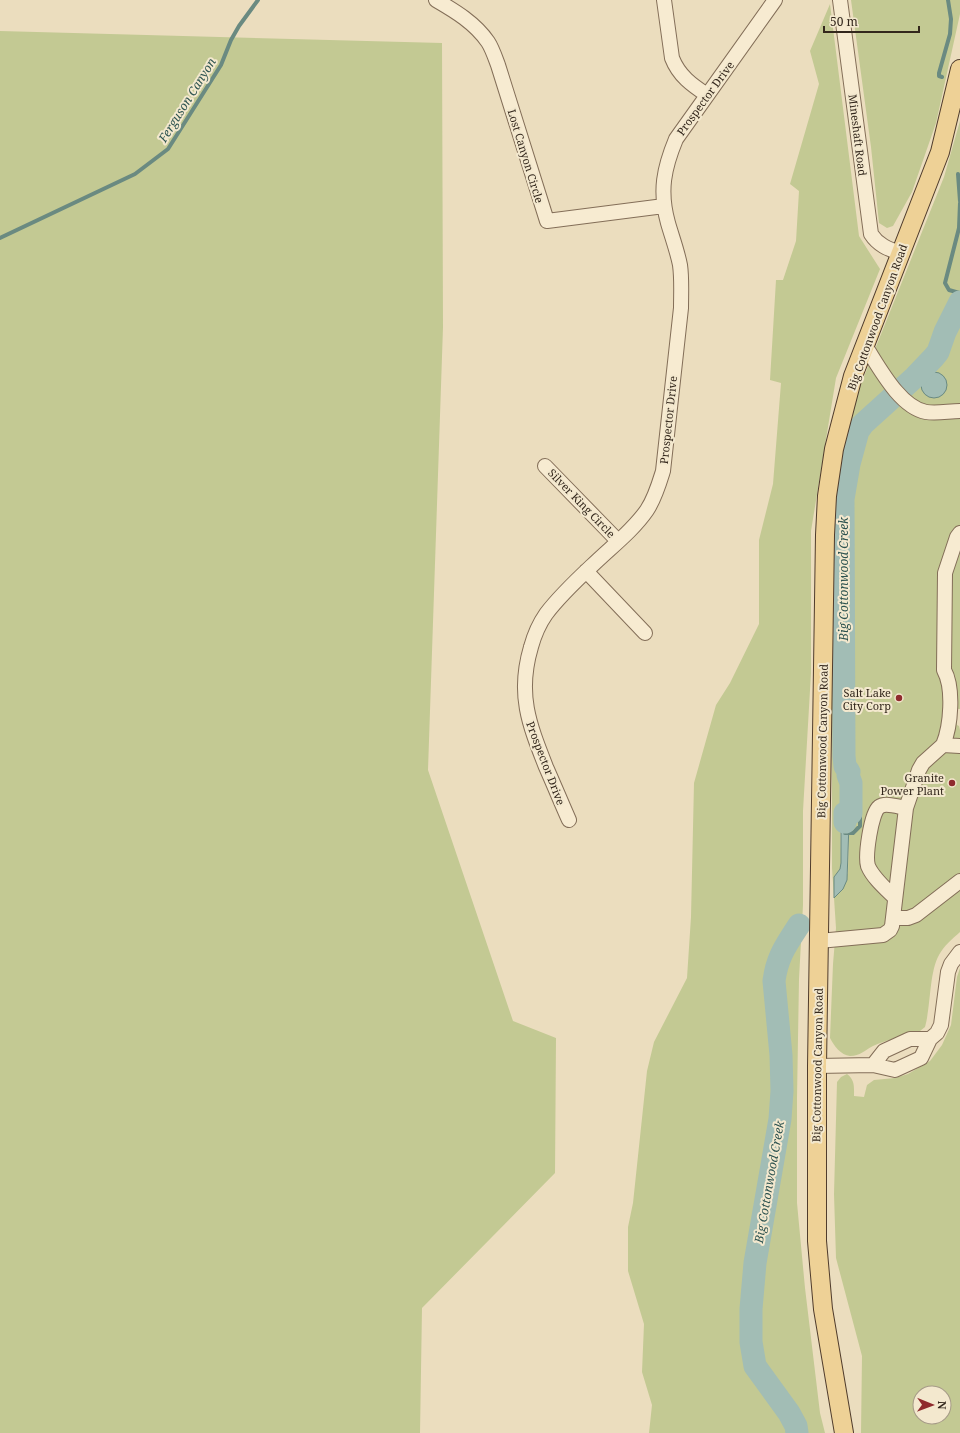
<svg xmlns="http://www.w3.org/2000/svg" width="960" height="1433" viewBox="0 0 960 1433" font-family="'Noto Serif',serif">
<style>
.green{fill:#c3c993;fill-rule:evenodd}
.water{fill:#a2bdb5;stroke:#6a8a81}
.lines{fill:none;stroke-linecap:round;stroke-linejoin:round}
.stream{stroke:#6a8a81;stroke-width:4}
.river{stroke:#a2bdb5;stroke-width:23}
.minor-casing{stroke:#836e58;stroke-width:16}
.major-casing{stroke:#503c2c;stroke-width:20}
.minor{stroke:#f7ebd1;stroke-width:14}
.major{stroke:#eed196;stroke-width:18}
.poi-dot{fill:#8f2b2d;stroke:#f3e8ce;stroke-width:1.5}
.labels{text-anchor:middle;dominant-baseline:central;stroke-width:4;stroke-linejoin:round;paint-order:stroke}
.street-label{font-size:11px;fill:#33271c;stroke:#f3e8ce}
.poi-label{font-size:11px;fill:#33271c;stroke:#f3e8ce;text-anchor:end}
.water-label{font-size:12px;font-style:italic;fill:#2c524f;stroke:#f3e8ce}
</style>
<rect width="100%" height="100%" fill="#ebddbe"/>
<path class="green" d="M851,0h109v14l-24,109 -24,69 -19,34 -6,2 -8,-5 -8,-76z
M830,4l29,232 21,33 -44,109 -25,153v142l-8,138v94l-4,74 -2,119v105l8,85 15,125 5,20h-176l3,-28 -10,-33 2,-48 -16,-53v-44l5,-24 14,-132 7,-29 33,-64 4,-61 3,-134 22,-78 14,-22 29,-59v-84l14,-56 8,-101 -11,-3 6,-100h7l13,-39 3,-50 -9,-7 29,-100 -9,-33z
M0,31l442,12 1,284 -15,443 85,251 43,17 -1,135 -133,135 -2,125h-420z
M960,121v588h-3v16l2,1 1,4v202c-8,7 -16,14 -21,23 -10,18 -8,51 -14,72l-5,4c-14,4 -34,9 -47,15 -8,4 -13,10 -23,10 -9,-1 -16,-10 -20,-18l3,-74 3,-36 -4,-60v-312l10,-108 15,-54 87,-217zM933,372h4l5,23c-8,5 -16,2 -20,-7l6,-15zM841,798h16l-4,7 1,18h-5l-1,50 -14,24v-20l6,-8 1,-6 -1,-55h1z
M960,968v465h-99l1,-77 -26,-98 -2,-64 3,-112 4,-5 6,-3c8,6 7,13 7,22l10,1 3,-12 7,-5 21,-2 13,-4 22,-13 12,-16 9,-20 6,-48zM920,1393h24v24h-24z"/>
<path class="water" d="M921 385a13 13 0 1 1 26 0a13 13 0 1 1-26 0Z
M841,798h16v7h-4l1,18h-5l-2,57 -4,9 -9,9v-21l6,-8 1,-6z"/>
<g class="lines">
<path class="stream" d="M942,77l-3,-1v-3l11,-39 1,-15 -3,-19
M958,174l2,27
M960,203l-1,25 -14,55 4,7 11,3
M0,238l135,-64 33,-25 53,-84 10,-25 8,-14 19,-26
M844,756v47
M851,782l9,16v15h-9
M845,833h8l7,-7v-13"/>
<path class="river" d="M845,822v-9h6v-30l-3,-8 1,-3 -4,-6 -1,-10 -1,-257 6,-35 9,-33 5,-7 52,-47 19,-20 4,-5 7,-20 15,-30
M797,1433l-1,-7 -7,-13 -34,-47 -4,-24v-33l4,-46 25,-144 2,-28 -1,-36 -7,-74c3,-24 12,-36 25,-56"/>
<g class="minor-casing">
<path id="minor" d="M436,0c19,11 39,23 52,42 4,6 7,15 10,23l49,156 117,-15
M664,0l8,58c7,18 20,27 35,37
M840,0l31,234c7,11 17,15 29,19
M864,344c14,21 35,63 62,68 11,2 23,-1 34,-1
M545,466l73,75
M586,571l59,62
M943,745c8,-19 11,-57 1,-75l1,-97 12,-36 3,-4
M569,820c-8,-18 -15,-35 -23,-53 -17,-43 -29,-73 -15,-120 3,-11 8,-23 15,-33 15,-20 34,-37 52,-54 17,-16 36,-31 49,-50 8,-12 12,-26 16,-39l18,-163c0,-15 1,-29 -1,-43 -3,-15 -8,-28 -12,-42 -9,-32 -4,-55 8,-84l99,-139
M895,898c-9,-9 -22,-20 -27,-32 -3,-10 3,-53 11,-59 6,-5 20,0 27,1
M893,918h15l8,-3 44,-34
M819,941l64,-6 7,-5 2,-4 14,-118 13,-38 4,-7 20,-18 17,1
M930,1039l7,-6 4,-8 7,-53 3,-8 9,-12
M817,1066l56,-1 22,5 26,-12 9,-19h-20l-26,12 -11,14"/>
</g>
<g class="major-casing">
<path id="major" d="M844,1433l-21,-124 -6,-68v-175l8,-531 2,-39 7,-47 19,-73 87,-224 20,-83"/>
</g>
<use href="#minor" class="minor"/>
<use href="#major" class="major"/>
</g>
<g class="poi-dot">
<circle cx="899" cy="698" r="4"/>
<circle cx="952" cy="783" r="4"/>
</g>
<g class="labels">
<g class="street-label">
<text transform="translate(705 98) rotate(-54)">Prospector Drive</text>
<text transform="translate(858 135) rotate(83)">Mineshaft Road</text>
<text transform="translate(526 156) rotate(73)">Lost Canyon Circle</text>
<text transform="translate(877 317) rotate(-70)">Big Cottonwood Canyon Road</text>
<text transform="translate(668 420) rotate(-84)">Prospector Drive</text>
<text transform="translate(582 503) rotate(46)">Silver King Circle</text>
<text transform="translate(822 741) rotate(-89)">Big Cottonwood Canyon Road</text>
<text transform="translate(546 763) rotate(69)">Prospector Drive</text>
<text transform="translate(817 1065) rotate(-89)">Big Cottonwood Canyon Road</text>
</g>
<g class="poi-label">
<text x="891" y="692">Salt Lake<tspan x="891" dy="13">City Corp</tspan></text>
<text x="944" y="777">Granite<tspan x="944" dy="13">Power Plant</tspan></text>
</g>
<g class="water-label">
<text transform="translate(187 100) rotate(-58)">Ferguson Canyon</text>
<text transform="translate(843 579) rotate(-90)">Big Cottonwood Creek</text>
<text transform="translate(769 1182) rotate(-80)">Big Cottonwood Creek</text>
</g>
</g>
<g transform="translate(932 1405) rotate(91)"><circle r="19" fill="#f3e8ce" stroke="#a69b87"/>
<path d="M0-3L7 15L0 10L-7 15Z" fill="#8f2b2d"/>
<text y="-6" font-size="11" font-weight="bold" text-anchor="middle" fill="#33271c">N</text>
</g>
<path d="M824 26v6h95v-6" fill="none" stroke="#33271c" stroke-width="2"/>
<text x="830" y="26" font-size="12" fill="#33271c" stroke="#f3e8ce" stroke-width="3" paint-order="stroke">50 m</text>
</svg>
